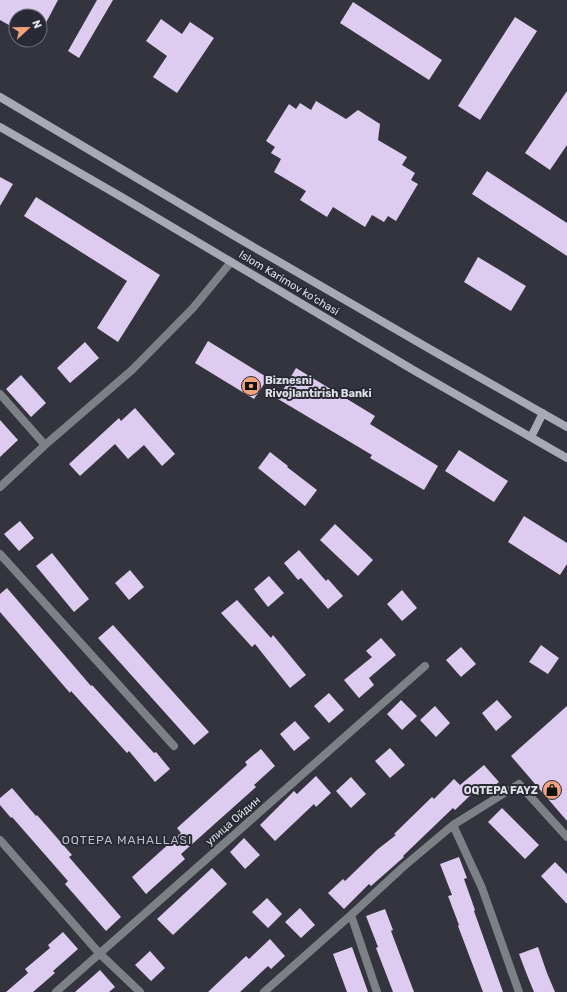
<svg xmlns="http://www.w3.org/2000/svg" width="567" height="992" viewBox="0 0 567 992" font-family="Rubik,sans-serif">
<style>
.building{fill:#ddccef}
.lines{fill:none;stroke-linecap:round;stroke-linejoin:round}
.minor{stroke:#7d8085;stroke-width:8}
.secondary{stroke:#a6abb3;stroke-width:8}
.labels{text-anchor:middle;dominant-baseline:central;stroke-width:4;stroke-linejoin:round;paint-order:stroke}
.street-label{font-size:11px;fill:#dfe0e7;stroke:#292a34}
.poi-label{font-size:11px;font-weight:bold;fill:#dfe0e7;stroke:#292a34;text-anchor:start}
.neighbourhood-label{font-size:12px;letter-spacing:1px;fill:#bdbecb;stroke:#292a34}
</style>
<rect width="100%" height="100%" fill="#33343e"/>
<path class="building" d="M0,0h58l-18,34v-18h-24v13l-16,-9z
M97,0h16l-34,58 -11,-7z
M353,2l89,58 -13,20 -89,-57z
M515,17l22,14 -57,89 -22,-14z
M161,19l21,15 8,-12 24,16 -37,55 -24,-16 14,-21 -21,-15z
M567,91v54l-17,25 -25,-17z
M316,101l30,18 12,-9 22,14 -2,16 29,17 -5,8 13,8 -4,7 7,4 -22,37 -8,-5 -4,6 -12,-7 -7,12 -32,-20 -6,10 -27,-17 6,-9 -32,-19 7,-13 -10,-6 4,-6 -9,-6 23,-37 7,5 4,-6 11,7z
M487,171l80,52v33l-95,-62z
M0,177l13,7 -13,22z
M36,197l124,78 -42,67 -21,-14 30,-47 -103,-65z
M478,257l48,29 -15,25 -47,-29z
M208,341l60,37 -14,21 -59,-36z
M85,342l14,16 -29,25 -13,-15z
M296,368l79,48 -5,8 68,42 -14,24 -54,-32 2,-3 -94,-56z
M21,375l25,28 -15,14 -25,-28z
M135,408l40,46 -13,12 -18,-21 -16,14 -13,-15 -35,32 -11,-12 50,-46 2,3z
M0,420l18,20 -18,17z
M459,450l49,31 -14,21 -49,-31z
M270,452l18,14 -1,1 30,23 -12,16 -47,-38z
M524,516l43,27v21l-7,11 -52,-33z
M20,521l14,17 -15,13 -15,-17z
M335,524l38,36 -15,16 -38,-36z
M299,550l27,31 2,-2 15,17 -15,13 -27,-31 -3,2 -14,-17z
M52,553l37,46 -15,13 -38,-46z
M130,570l14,17 -15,13 -14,-17z
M269,576l15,17 -16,14 -14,-18z
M7,588l84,98 1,-1 62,68 2,-1 14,17 -15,13 -26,-31 -2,2 -56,-62 -1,2 -70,-81v-18z
M402,590l15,18 -15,13 -15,-17z
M237,600l34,38 2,-3 33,40 -16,13 -35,-44 -3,3 -31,-34z
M113,625l96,107 -15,13 -96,-107z
M381,638l15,17 -27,23 5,7 -15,13 -15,-18 28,-23 -6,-6z
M541,645l18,13 -11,16 -19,-12z
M461,647l15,17 -15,13 -15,-17z
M329,693l15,17 -15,13 -15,-17z
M401,700l16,16 -15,14 -15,-16z
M497,700l15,17 -16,14 -14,-18z
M435,706l15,17 -14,14 -16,-17z
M567,706v115l-56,-65z
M295,721l15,17 -16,13 -14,-17z
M390,748l15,17 -15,13 -15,-17z
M261,749l14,17 -21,19 2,2 -75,67 4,5 -39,35 -14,-17 49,-44 -4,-5 70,-63 -2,-3z
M484,765l15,17 -16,13 -5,-7 -23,22 -2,-2 -50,48 1,1 -33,29 -2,-2 -25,25 -16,-16 15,-14 2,2 33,-32 18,-14 -2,-1 38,-37 2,2 20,-20 6,6z
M316,776l15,17 -15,14 -2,-3 -39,37 -15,-16 34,-34 3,3z
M351,777l15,17 -15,14 -15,-17z
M12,788l24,28 1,-1 35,40 -3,2 52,60 -15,14 -41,-47 3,-3 -56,-64 -1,1 -11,-13v-7z
M502,808l37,37 -14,14 -37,-37z
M244,838l16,17 -15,14 -15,-17z
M459,857l8,21 -3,1 11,31 -1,1 29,81h-20l-25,-66 1,-1 -11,-29 4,-1 -12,-31z
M555,862l12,12v30l-26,-28z
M212,868l15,16 -54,51 -16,-16z
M267,898l15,16 -14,14 -16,-16z
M300,908l15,17 -14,13 -16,-16z
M385,909l8,21 -2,1 23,61h-21l-17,-44 2,-1 -12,-31z
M63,932l15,17 -25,22 2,2 -22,19h-27l22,-19 -3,-4 25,-21 -2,-3z
M270,939l15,17 -14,13 -3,-3 -28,26h-32l38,-36 3,3z
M352,947l16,45h-21l-14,-38z
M538,947l9,26 8,19h-21l-7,-17 -8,-21z
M150,951l15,17 -14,13 -16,-16z
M100,970l15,17 -6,5h-34z"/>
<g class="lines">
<path class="minor" d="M0,394l45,51
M0,487l45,-42 87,-75 61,-62 38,-46
M0,554l174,192
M453,825l29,63 37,104
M0,840l99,113 41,39
M351,915l26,77
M56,992l369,-326
M264,992l87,-77 52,-48 50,-42 66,-41 48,53"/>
<path class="secondary" d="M0,97l238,141 197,114 132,75
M0,127l125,72 290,172 152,87
M531,437l12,-24"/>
</g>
<defs>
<g id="bank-disc" transform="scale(1)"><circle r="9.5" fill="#f1a17c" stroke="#292a34"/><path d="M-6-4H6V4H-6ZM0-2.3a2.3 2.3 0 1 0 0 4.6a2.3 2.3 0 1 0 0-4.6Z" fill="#111"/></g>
<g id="shop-disc" transform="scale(1)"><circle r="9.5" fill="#f1a17c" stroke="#292a34"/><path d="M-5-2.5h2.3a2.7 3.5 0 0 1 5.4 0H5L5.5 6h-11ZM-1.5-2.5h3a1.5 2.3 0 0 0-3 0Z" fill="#111"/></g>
</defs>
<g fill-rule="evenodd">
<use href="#bank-disc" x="251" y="386"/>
<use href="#shop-disc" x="552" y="790"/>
</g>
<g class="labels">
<g class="street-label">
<text transform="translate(289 283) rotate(31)">Islom Karimov ko‘chasi</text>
<text transform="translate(233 821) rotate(-41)">улица Ойдин</text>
</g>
<g class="poi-label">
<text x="265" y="380">Biznesni<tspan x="265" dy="13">Rivojlantirish Banki</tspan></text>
<text x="538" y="790" text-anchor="end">OQTEPA FAYZ</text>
</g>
<g class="neighbourhood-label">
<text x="127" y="840">OQTEPA MAHALLASI</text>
</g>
</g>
<g transform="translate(28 28) rotate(68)"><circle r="19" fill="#292a34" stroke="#72737c"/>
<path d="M0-3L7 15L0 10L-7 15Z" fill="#f1a17c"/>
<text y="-6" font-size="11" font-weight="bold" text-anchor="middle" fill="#dfe0e7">N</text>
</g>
</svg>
